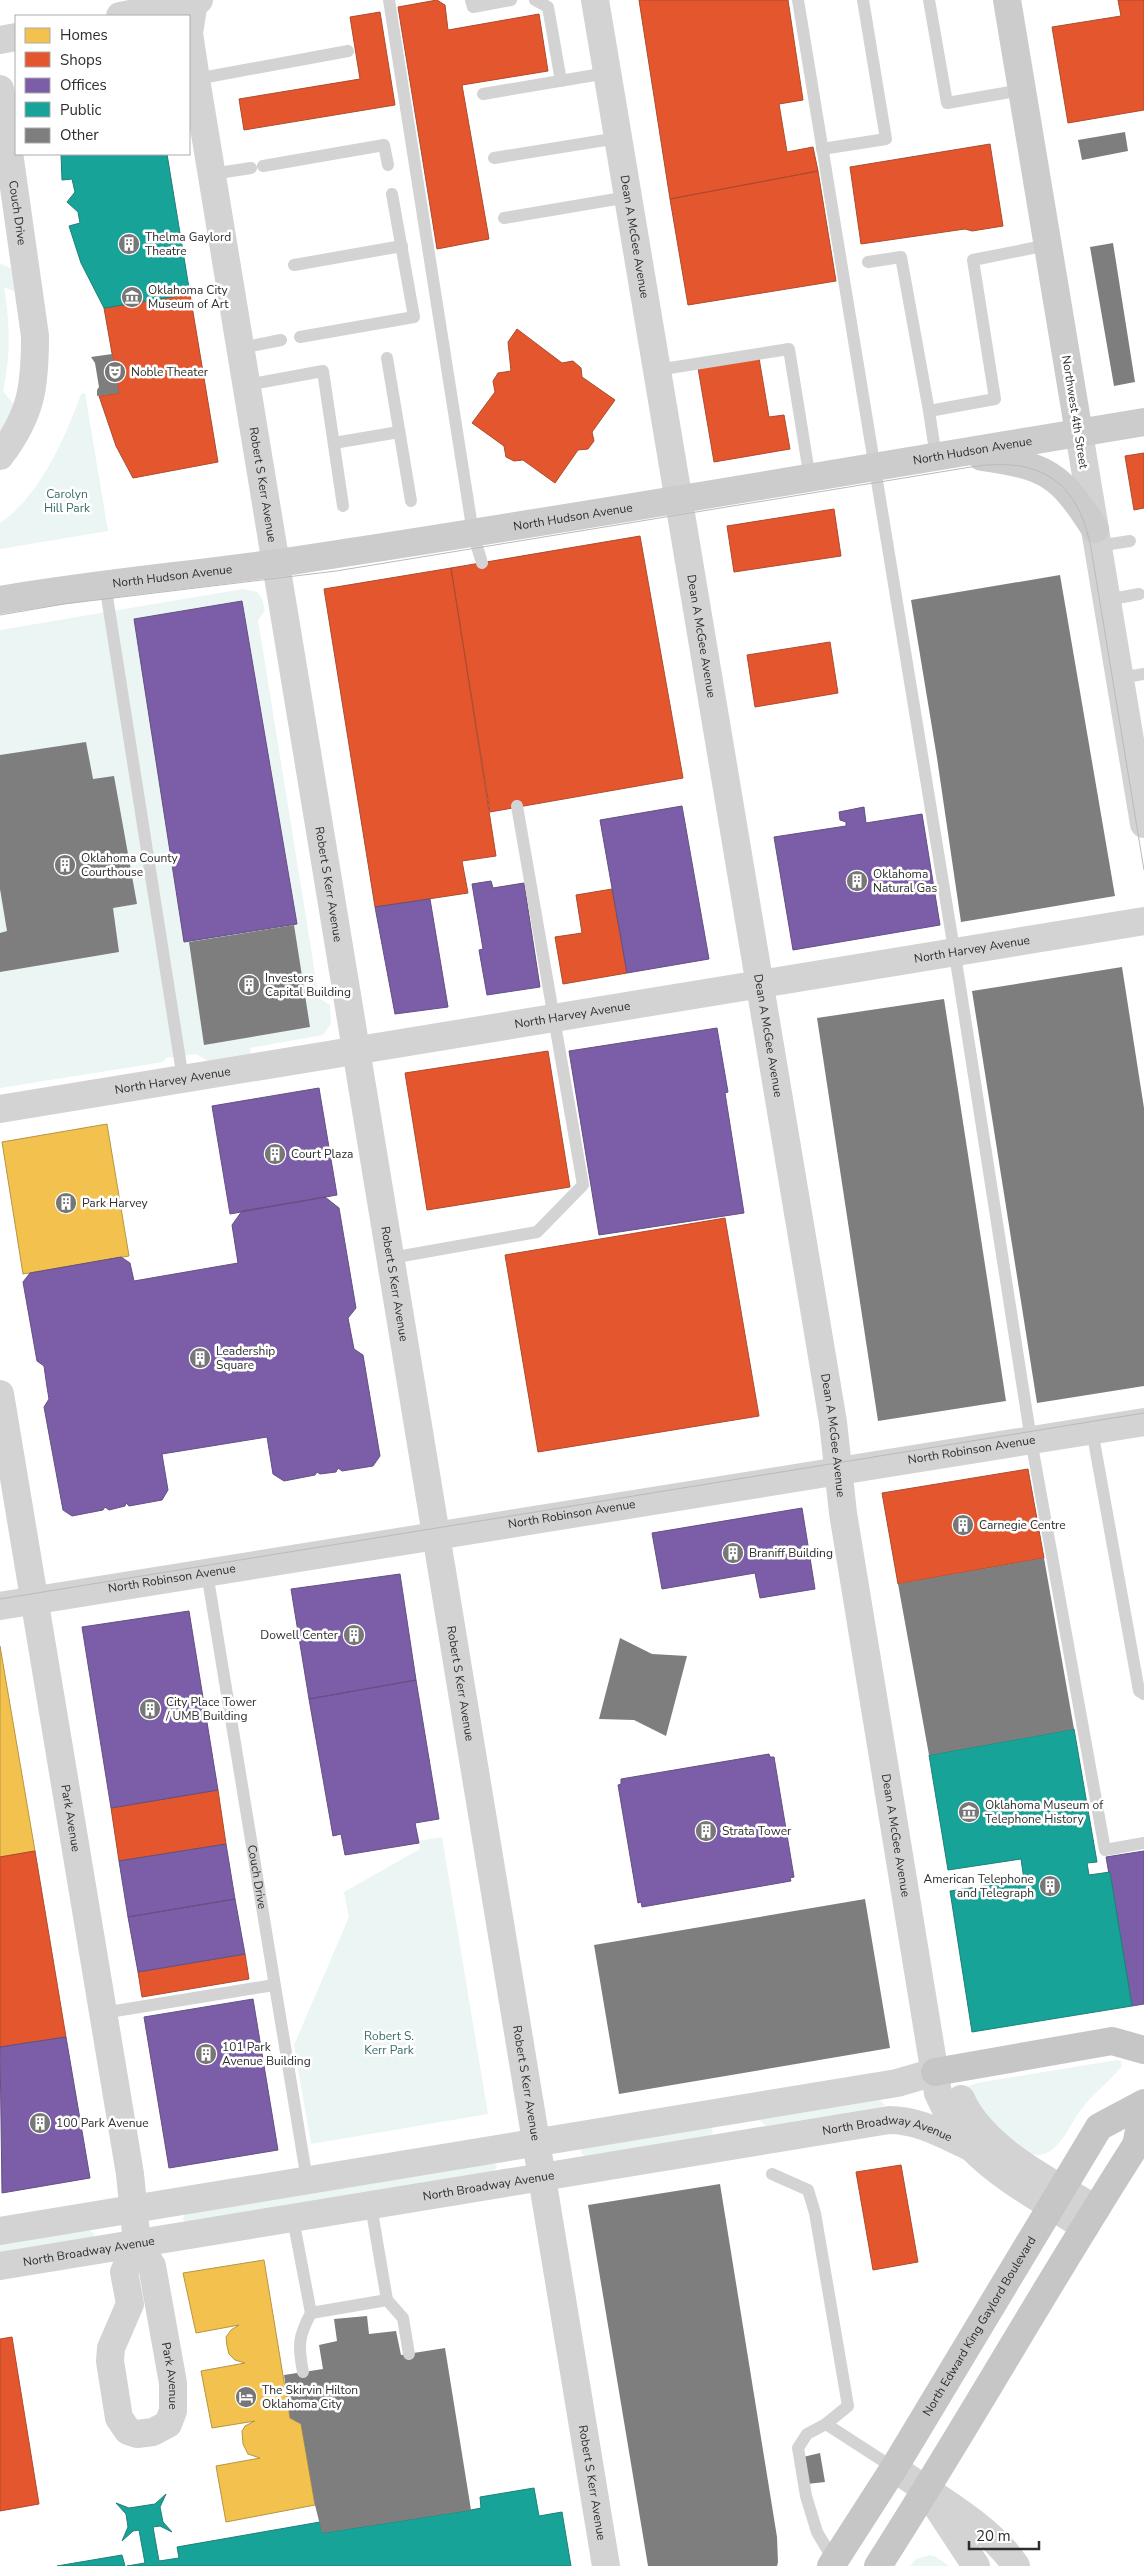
<svg xmlns="http://www.w3.org/2000/svg" width="1144" height="2566" viewBox="0 0 1144 2566" font-family="'Nunito Sans',sans-serif">
<style>
.green{fill:#ebf5f4}
.homes{fill:#f2c14e;stroke:#b79544}
.shops{fill:#e4572e;stroke:#ad4b2e}
.offices{fill:#7b5ea7;stroke:#645083}
.public{fill:#17a398;stroke:#1e8078}
.building{fill:#7e7e7e}
.lines{fill:none;stroke-linecap:round;stroke-linejoin:round}
.service{stroke:#d3d3d3;stroke-width:12}
.tertiary{stroke:#d3d3d3;stroke-width:28}
.secondary{stroke:#ccc;stroke-width:28}
.primary{stroke:#c6c6c6;stroke-width:28}
.tram{stroke:#bababa;stroke-width:1}
.labels{text-anchor:middle;dominant-baseline:central;stroke-width:5;stroke-linejoin:round;paint-order:stroke}
.street-label{font-size:12px;fill:#2e2e2e;stroke:#fff}
.poi-label{font-size:12px;fill:#2e2e2e;stroke:#fff;text-anchor:start}
.park-label{font-size:12px;fill:#386d6b;stroke:#fff}
</style>
<rect width="100%" height="100%" fill="#fff"/>
<path class="green" d="M0,264l22,8v23l-18,-8c6,36 7,68 -1,104l13,16 -16,35z
M85,393l23,138 -108,18v-26c40,-27 65,-85 81,-129z
M243,589l14,3 5,7 3,12 -7,9 61,378 11,7 1,19 -8,11 -73,13 1,6 -43,7 -12,-7 -30,4 -3,4 -163,26v-458z
M442,1837l46,277 -177,30 -17,-99 55,-128 -5,-25 76,-43 -2,-8z
M1117,2060l4,1 1,5c-12,15 -28,27 -40,42 -10,13 -16,30 -29,41 -32,26 -72,-41 -87,-62l11,-4z
M880,2100l5,5 -4,2 -115,19 -6,-6z
M711,2128l2,3 -2,4 -126,22 -4,-4v-3l4,-2z
M494,2163l3,3 -2,4 -5,2 -304,50 -3,-3 2,-6z
M88,2229l7,5 -2,3 -93,15v-8z
M930,2555l6,2 13,9h-39l6,-7z"/>
<path class="homes" d="M107,1124l22,132 -106,18 -21,-132z
M0,1646l35,205 -35,6z
M264,2260l26,158 11,6 14,81 -89,17 -10,-56 44,-8 -12,-4 -5,-10 -1,-13 3,-5 10,-5 -43,7 -11,-57 44,-8 -10,-3 -6,-6 -2,-8 -1,-9 5,-7 8,-5 -43,8 -13,-60z"/>
<path class="shops" d="M437,0l8,5 3,25 91,-16 9,57 -86,14 27,154 -52,10 -39,-242z
M639,0h149l15,100 -24,4 8,48 26,-5 5,24 -148,28z
M1118,0h26v110l-76,13 -16,-96 69,-11z
M380,12l15,93 -151,25 -5,-31 121,-20 -10,-62z
M990,144l13,82 -31,5 -7,-2 -104,15 -11,-77z
M818,171l18,110 -148,24 -18,-106z
M190,294l28,168 -85,16 -17,-32 -17,-50 20,-3 -15,-85z
M517,329l45,34 11,-2 8,7 1,9 33,23 -23,32 2,9 -6,8 -10,1 -23,33 -32,-23 -9,1 -8,-4 -2,-11 -32,-23 23,-31 -2,-11 5,-8 13,-2 -3,-29z
M759,358l10,59 15,-2 6,34 -76,13 -16,-94z
M1144,453v55l-10,2 -9,-54z
M834,509l7,47 -107,16 -7,-46z
M640,536l43,242 -193,34 -39,-244z
M451,568l45,288 -34,5 6,32 -93,14 -51,-318z
M830,642l8,51 -83,14 -8,-52z
M612,889l15,84 -64,11 -8,-47 27,-4 -6,-38z
M548,1051l22,136 -143,23 -22,-137z
M725,1218l34,198 -221,36 -33,-197z
M1028,1469l16,89 -146,26 -16,-91z
M218,1790l8,54 -107,17 -8,-53z
M35,1851l31,186 -66,10v-190z
M245,1954l4,25 -107,18 -4,-25z
M901,2165l17,97 -45,8 -17,-98z
M12,2337l27,167 -39,7v-172z"/>
<path class="offices" d="M242,601l55,323 -113,18 -50,-323z
M682,806l27,153 -82,14 -27,-153z
M864,807l2,16 56,-9 18,111 -147,25 -19,-113 72,-11v-4l-6,-2 -1,-8z
M491,881l2,7 31,-5 16,104 -53,8 -8,-45 4,-1 -11,-65z
M430,899l18,108 -53,7 -20,-107z
M717,1028l11,64 -3,1 19,120 -145,22 -30,-184z
M319,1088l18,107 -107,19 -18,-108z
M325,1197l14,11 17,100 -8,10 6,31 9,6 17,101 -7,10 -31,5 -4,-3 -2,4 -16,2 -3,-2 -2,3 -31,6 -11,-7 -6,-37 -105,17 6,36 -6,10 -33,6 -3,-3 -1,3 -16,4 -4,-3 -2,3 -31,6 -9,-6 -19,-103 5,-8 -2,-12 -3,-21 -7,-5 -14,-79 7,-9 91,-16 9,6 4,18 104,-18 -6,-38 10,-14z
M802,1508l13,81 -55,9 -5,-25 -93,16 -10,-56z
M400,1574l16,106 -107,19 -18,-110z
M189,1611l29,179 -107,18 -29,-181z
M416,1680l23,139 -24,4 4,20 -74,12 -4,-21 -8,2 -24,-137z
M769,1754l1,3h4l20,120 -4,1 1,3 -149,26 -1,-5 -3,1 -20,-118 3,-1v-5z
M226,1844l9,55 -107,18 -9,-56z
M1144,1851v153l-12,2 -26,-149z
M235,1899l10,55 -107,18 -10,-55z
M253,1999l25,151 -109,18 -25,-151z
M66,2037l24,141 -88,15 -2,-146z"/>
<path class="public" d="M61,154h106l23,140 -86,14 -23,-45 -12,-37 11,-3 -2,-11 -11,-10 8,-10 -3,-13 -10,1z
M1074,1729l23,133 -10,1 2,12 21,-3 22,134 -160,26 -22,-141 74,-11 -3,-21 -73,11 -19,-115z
M534,2488l5,28 23,-4 9,54h-444l18,-3 -6,-33 -6,1 -11,10 6,-14 -2,-13 -10,-11 13,5 26,-4 11,-10 -6,13 3,15 9,10 -12,-6 -7,1 6,34 20,-3 -2,-11 143,-25 2,11 149,-23 10,-2 -1,-11z
M122,2555l3,11h-68z"/>
<path class="building" d="M1125,132l3,19 -46,9 -4,-20z
M1113,243l22,139 -21,4 -24,-139z
M112,354l7,39 -22,3v-6l2,-3 -4,-24 -4,-6z
M1060,575l55,321 -154,26 -24,-164 -26,-158z
M86,742l7,37 21,-3 23,128 -24,4 6,44 -119,20v-39l7,-2 -7,-42v-134z
M294,925l16,102 -106,18 -15,-103z
M1122,967l22,141v278l-107,17 -65,-412z
M944,999l62,402 -128,20 -61,-403z
M1044,1558l30,171 -145,26 -31,-171z
M620,1638l32,16 35,2 -21,80 -32,-16 -35,-1z
M865,1899l25,149 -271,46 -25,-149z
M720,2184l57,353 1,25 -1,4h-129l-60,-361z
M367,2316l2,18 27,-3 5,24 44,-7 26,162 -149,23 -7,-28 -14,-81 -11,-6 -6,-43 39,-6 -4,-24 18,-4 -3,-22z
M820,2453l5,29 -18,2 -4,-27z"/>
<g class="lines">
<g class="service">
<path d="M389,0l84,533 9,30"/>
<path d="M471,0l2,7 38,-7"/>
<path d="M535,0l13,7 13,74"/>
<path d="M798,0l161,980 72,460 74,410 39,-7"/>
<path d="M929,0l18,103 75,-13"/>
<path d="M196,79l152,-28"/>
<path d="M483,94l124,-21"/>
<path d="M822,149l64,-10 -23,-139"/>
<path d="M494,158l124,-20"/>
<path d="M263,166l121,-21 4,20"/>
<path d="M212,174l39,-6"/>
<path d="M504,218l124,-21"/>
<path d="M868,262l33,-5 28,154 66,-12 -22,-139 75,-15"/>
<path d="M294,265l108,-19"/>
<path d="M300,337l114,-20 -22,-123"/>
<path d="M241,348l40,-8"/>
<path d="M387,358l24,143"/>
<path d="M657,370l132,-21 21,130"/>
<path d="M247,385l76,-14 20,135"/>
<path d="M929,411l7,46"/>
<path d="M334,443l65,-11"/>
<path d="M1098,546l32,-5"/>
<path d="M105,584l78,495"/>
<path d="M1107,600l32,-6"/>
<path d="M1120,678l24,-4"/>
<path d="M391,1258l146,-26 46,-47 -66,-379"/>
<path d="M1092,1430l47,261 5,3"/>
<path id="s1" d="M207,1573l100,607"/>
<path d="M103,2013l171,-28"/>
<path d="M772,2174l36,16 7,23 33,193 -22,18 -19,10 -9,14 8,48 11,36 17,29"/>
<path d="M293,2219l18,94 76,-13 -16,-94"/>
<path d="M387,2300l16,18 6,36"/>
<path d="M303,2372c-5,-26 -5,-35 8,-59"/>
<path d="M826,2424l68,44"/>
</g>
<g class="tertiary">
<path id="s2" d="M595,0l238,1422 10,91 95,580c9,19 18,40 34,55 31,32 76,55 113,79"/>
<path id="s3" d="M194,1l-5,32 7,46 410,2487"/>
<path d="M120,16l79,-16"/>
<path d="M0,40l16,-3"/>
<path id="s4" d="M0,89l35,247c0,50 -3,78 -35,120"/>
<path d="M1079,433l65,391"/>
<path id="s5" d="M0,1109l1144,-188"/>
<path id="s6" d="M0,1394l130,780 7,69 15,23 21,117v28l-5,13 -15,8 -16,2 -9,-3 -9,-13 -9,-57 1,-13 19,-44 -6,-32 13,-29"/>
<path id="s7" d="M0,1606l1144,-184"/>
<path d="M961,2099c22,50 90,83 135,110"/>
<path d="M0,2231l897,-148 38,-11"/>
<path id="s8" d="M0,2266l889,-146c29,0 53,14 79,26"/>
<path d="M894,2468c39,28 96,58 122,98"/>
<path d="M934,2502l42,64"/>
</g>
<g class="secondary">
<path d="M1007,0l72,433"/>
<path d="M982,457c65,9 78,17 113,72"/>
<path id="s9" d="M0,600c103,-18 208,-26 311,-42 278,-42 555,-90 833,-136"/>
</g>
<g class="primary">
<path d="M935,2072l177,-31 32,9"/>
<path id="s10" d="M831,2566l63,-98 205,-341 45,-24"/>
<path d="M878,2566c89,-139 169,-282 258,-421l8,-37"/>
</g>
<path class="tram" d="M0,615l64,-11 272,-33 635,-104c71,-11 109,15 121,87l52,316
M0,1599l1144,-186"/>
</g>
<defs>
<g id="building-disc" transform="scale(1.125)"><circle r="9.5" fill="#777" stroke="#fff"/><path d="M-4-6H4V6H1V3H-1V6H-4ZM-2.5-4.3h1.7v1.8h-1.7ZM.8-4.3h1.7v1.8H.8ZM-2.5-1h1.7V.8h-1.7ZM.8-1h1.7V.8H.8Z" fill="#fff"/></g>
<g id="museum-disc" transform="scale(1.125)"><circle r="9.5" fill="#777" stroke="#fff"/><path d="M0-6L6-3V-2H-6V-3ZM-5-1h2V3h-2ZM-1-1h2V3h-2ZM3-1h2V3H3ZM-6 4H6V6H-6Z" fill="#fff"/></g>
<g id="theatre-disc" transform="scale(1.125)"><circle r="9.5" fill="#777" stroke="#fff"/><path d="M-5-5.5Q0-4 5-5.5V0Q5 5 0 6Q-5 5-5 0ZM-3.3-2.5H-1v1.5H-3.3ZM1-2.5H3.3v1.5H1ZM-2.8 1Q0 5.5 2.8 1Z" fill="#fff"/></g>
<g id="hotel-disc" transform="scale(1.125)"><circle r="9.5" fill="#777" stroke="#fff"/><path d="M-6-4.5h1.5V1H6V5H4.5V3h-9V5H-6ZM-4 0a1.8 1.8 0 1 1 3.6 0ZM.5 0V-2.5h3Q6-2.5 6 0Z" fill="#fff"/></g>
</defs>
<g fill-rule="evenodd">
<use href="#building-disc" x="129" y="244"/>
<use href="#museum-disc" x="132" y="297"/>
<use href="#theatre-disc" x="115" y="372"/>
<use href="#building-disc" x="65" y="865"/>
<use href="#building-disc" x="857" y="881"/>
<use href="#building-disc" x="249" y="985"/>
<use href="#building-disc" x="275" y="1154"/>
<use href="#building-disc" x="66" y="1203"/>
<use href="#building-disc" x="200" y="1358"/>
<use href="#building-disc" x="963" y="1525"/>
<use href="#building-disc" x="733" y="1553"/>
<use href="#building-disc" x="354" y="1635"/>
<use href="#building-disc" x="150" y="1709"/>
<use href="#museum-disc" x="969" y="1812"/>
<use href="#building-disc" x="706" y="1831"/>
<use href="#building-disc" x="1050" y="1886"/>
<use href="#building-disc" x="206" y="2054"/>
<use href="#building-disc" x="40" y="2123"/>
<use href="#hotel-disc" x="246" y="2397"/>
</g>
<g class="labels">
<g class="street-label">
<text stroke="none"><textPath href="#s4" startOffset="125">Couch Drive</textPath></text>
<text stroke="none"><textPath href="#s2" startOffset="240">Dean A McGee Avenue</textPath></text>
<text transform="translate(1075 412) rotate(81)">Northwest 4th Street</text>
<text stroke="none"><textPath href="#s9" startOffset="984">North Hudson Avenue</textPath></text>
<text stroke="none"><textPath href="#s3" startOffset="490">Robert S Kerr Avenue</textPath></text>
<text stroke="none"><textPath href="#s9" startOffset="579">North Hudson Avenue</textPath></text>
<text stroke="none"><textPath href="#s9" startOffset="174">North Hudson Avenue</textPath></text>
<text stroke="none"><textPath href="#s2" startOffset="645">Dean A McGee Avenue</textPath></text>
<text stroke="none"><textPath href="#s3" startOffset="895">Robert S Kerr Avenue</textPath></text>
<text stroke="none"><textPath href="#s5" startOffset="985">North Harvey Avenue</textPath></text>
<text stroke="none"><textPath href="#s5" startOffset="580">North Harvey Avenue</textPath></text>
<text stroke="none"><textPath href="#s2" startOffset="1050">Dean A McGee Avenue</textPath></text>
<text stroke="none"><textPath href="#s5" startOffset="175">North Harvey Avenue</textPath></text>
<text stroke="none"><textPath href="#s3" startOffset="1300">Robert S Kerr Avenue</textPath></text>
<text stroke="none"><textPath href="#s2" startOffset="1455">Dean A McGee Avenue</textPath></text>
<text stroke="none"><textPath href="#s7" startOffset="984">North Robinson Avenue</textPath></text>
<text stroke="none"><textPath href="#s7" startOffset="579">North Robinson Avenue</textPath></text>
<text stroke="none"><textPath href="#s7" startOffset="174">North Robinson Avenue</textPath></text>
<text stroke="none"><textPath href="#s3" startOffset="1705">Robert S Kerr Avenue</textPath></text>
<text stroke="none"><textPath href="#s6" startOffset="430">Park Avenue</textPath></text>
<text stroke="none"><textPath href="#s2" startOffset="1860">Dean A McGee Avenue</textPath></text>
<text stroke="none"><textPath href="#s1" startOffset="308">Couch Drive</textPath></text>
<text stroke="none"><textPath href="#s3" startOffset="2110">Robert S Kerr Avenue</textPath></text>
<text stroke="none"><textPath href="#s8" startOffset="900">North Broadway Avenue</textPath></text>
<text stroke="none"><textPath href="#s8" startOffset="495">North Broadway Avenue</textPath></text>
<text stroke="none"><textPath href="#s8" startOffset="90">North Broadway Avenue</textPath></text>
<text stroke="none"><textPath href="#s10" startOffset="282">North Edward King Gaylord Boulevard</textPath></text>
<text stroke="none"><textPath href="#s6" startOffset="999">Park Avenue</textPath></text>
<text stroke="none"><textPath href="#s3" startOffset="2515">Robert S Kerr Avenue</textPath></text>
</g>
<g class="poi-label">
<text x="145" y="237">Thelma Gaylord<tspan x="145" dy="14">Theatre</tspan></text>
<text x="148" y="290">Oklahoma City<tspan x="148" dy="14">Museum of Art</tspan></text>
<text x="131" y="372">Noble Theater</text>
<text x="81" y="858">Oklahoma County<tspan x="81" dy="14">Courthouse</tspan></text>
<text x="873" y="874">Oklahoma<tspan x="873" dy="14">Natural Gas</tspan></text>
<text x="265" y="978">Investors<tspan x="265" dy="14">Capital Building</tspan></text>
<text x="291" y="1154">Court Plaza</text>
<text x="82" y="1203">Park Harvey</text>
<text x="216" y="1351">Leadership<tspan x="216" dy="14">Square</tspan></text>
<text x="979" y="1525">Carnegie Centre</text>
<text x="749" y="1553">Braniff Building</text>
<text x="338" y="1635" text-anchor="end">Dowell Center</text>
<text x="166" y="1702">City Place Tower<tspan x="166" dy="14">/ UMB Building</tspan></text>
<text x="985" y="1805">Oklahoma Museum of<tspan x="985" dy="14">Telephone History</tspan></text>
<text x="722" y="1831">Strata Tower</text>
<text x="1034" y="1879" text-anchor="end">American Telephone<tspan x="1034" dy="14">and Telegraph</tspan></text>
<text x="222" y="2047">101 Park<tspan x="222" dy="14">Avenue Building</tspan></text>
<text x="56" y="2123">100 Park Avenue</text>
<text x="262" y="2390">The Skirvin Hilton<tspan x="262" dy="14">Oklahoma City</tspan></text>
</g>
<g class="park-label">
<text x="67" y="494">Carolyn<tspan x="67" dy="14">Hill Park</tspan></text>
<text x="389" y="2036">Robert S.<tspan x="389" dy="14">Kerr Park</tspan></text>
</g>
</g>
<rect x="15" y="15" width="175" height="140" fill="#ffffff" stroke="#ababab"/>
<rect x="25" y="28" width="25" height="15" fill="#f2c14e" stroke="#ababab"/>
<text x="60" y="40" font-size="15" fill="#2e2e2e">Homes</text>
<rect x="25" y="52" width="25" height="15" fill="#e4572e" stroke="#ababab"/>
<text x="60" y="65" font-size="15" fill="#2e2e2e">Shops</text>
<rect x="25" y="78" width="25" height="15" fill="#7b5ea7" stroke="#ababab"/>
<text x="60" y="90" font-size="15" fill="#2e2e2e">Offices</text>
<rect x="25" y="102" width="25" height="15" fill="#17a398" stroke="#ababab"/>
<text x="60" y="115" font-size="15" fill="#2e2e2e">Public</text>
<rect x="25" y="128" width="25" height="15" fill="#7e7e7e" stroke="#ababab"/>
<text x="60" y="140" font-size="15" fill="#2e2e2e">Other</text>
<path d="M969 2541v8h70v-8" fill="none" stroke="#2e2e2e" stroke-width="2.5"/>
<text x="976" y="2541" font-size="15" fill="#2e2e2e" stroke="#ffffff" stroke-width="4" paint-order="stroke">20 m</text>
</svg>
